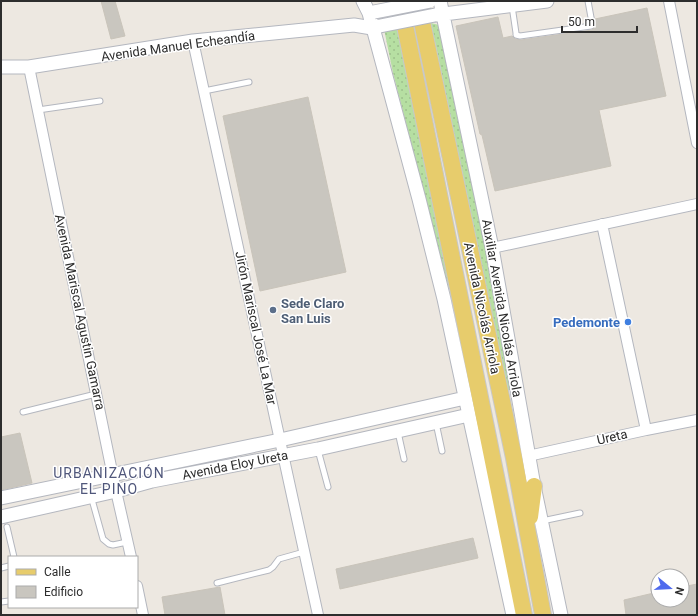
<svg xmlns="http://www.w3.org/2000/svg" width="698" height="616" viewBox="0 0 698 616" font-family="Roboto,sans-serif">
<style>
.grass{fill:url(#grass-dots)}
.building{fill:#c9c6bf;stroke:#c9c4ba}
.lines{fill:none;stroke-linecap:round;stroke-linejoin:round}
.service-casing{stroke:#b4b7bf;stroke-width:7}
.minor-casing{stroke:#b4b7bf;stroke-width:12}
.tertiary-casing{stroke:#b4b7bf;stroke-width:15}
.primary-casing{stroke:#c8c8c8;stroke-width:18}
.service{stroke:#fff;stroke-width:5}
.minor{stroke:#fff;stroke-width:10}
.tertiary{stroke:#fff;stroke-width:13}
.primary{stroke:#e7cc6c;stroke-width:16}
.tertiary-bridge-casing{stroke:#b4b7bf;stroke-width:15;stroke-linecap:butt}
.tertiary-bridge{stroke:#fff;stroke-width:13}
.service-dot{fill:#5c6f8a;stroke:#fff;stroke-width:1.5}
.shop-dot{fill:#3f7fe0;stroke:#fff;stroke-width:1.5}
.labels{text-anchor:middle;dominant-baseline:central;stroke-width:3;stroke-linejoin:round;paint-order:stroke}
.street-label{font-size:13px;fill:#2d2d2d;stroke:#fff}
.service-label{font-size:13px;font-weight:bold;fill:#4e5e75;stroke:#fff;text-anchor:start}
.shop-label{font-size:13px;font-weight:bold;fill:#366cbe;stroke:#fff;text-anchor:end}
.neighbourhood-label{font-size:14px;letter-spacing:1px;fill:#50577b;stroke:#fff}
</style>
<defs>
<pattern id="grass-dots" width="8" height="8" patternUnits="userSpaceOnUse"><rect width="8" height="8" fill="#b6dfa2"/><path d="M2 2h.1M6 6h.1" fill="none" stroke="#9dc08c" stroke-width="1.8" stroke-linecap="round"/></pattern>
</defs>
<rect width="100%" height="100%" fill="#ede8e1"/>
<path class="grass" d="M431,23l8,2 40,182 16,102 16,81h-3z
M398,25l55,264h-4l-56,-216 -9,-44z"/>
<path class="building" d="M101,1h14l10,35 -14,3z
M647,8l19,88 -67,14 12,56 -116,25 -13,-56 -2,-1 -24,-108 42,-9 5,21 9,-2 3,3 6,1 71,-10 3,-3 1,-4 -1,-4z
M308,97l38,175 -86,19 -37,-175z
M20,433l12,50 -31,7v-53z
M473,538l5,20 -138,31 -4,-20z
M697,584v31h-71l-2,-15 34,-8v8h24v-13z
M220,587l5,28h-60l-3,-18z"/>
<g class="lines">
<g class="service-casing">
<path id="service" d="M512,6l4,27v2l4,1 71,-10 1,-3 -4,-22
M204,91l45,-9
M38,110l62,-9
M23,412l73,-18
M436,423l6,28
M398,432l6,27
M318,450l10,37
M88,481l3,15 12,43 6,5 4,1 14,-3
M542,521l38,-8
M7,527l7,30
M1,568l8,-2
M217,583l52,-13 4,-3 6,-8 25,-7
M1,602l8,-1"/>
</g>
<g class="minor-casing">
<path id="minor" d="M669,1l28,142
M193,41l125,574
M29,67l87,424 15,66
M602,224l44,206
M492,248l205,-44
M528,456l118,-26 51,-10
M137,586l6,29"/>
</g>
<g class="tertiary-casing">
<path id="tertiary" d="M363,1l6,12 50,186 25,100 25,116 44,200
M440,1l52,247 42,238 27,129
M436,15l111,-14
M1,67h28l164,-26 161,-16 18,3 8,-2
M1,498l279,-58 185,-42
M1,517l115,-26 36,-10 166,-32 151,-34"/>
</g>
<g class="primary-casing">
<path id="primary" d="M400,1l124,614
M418,3l96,455 29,157
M530,517l4,-31"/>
</g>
<use href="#service" class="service"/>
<use href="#minor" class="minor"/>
<use href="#tertiary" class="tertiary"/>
<use href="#primary" class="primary"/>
<g class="tertiary-bridge-casing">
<path id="tertiary-bridge" d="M374,12l56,-11
M380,26l55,-11"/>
</g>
<use href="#tertiary-bridge" class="tertiary-bridge"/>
</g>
<circle class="service-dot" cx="273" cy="310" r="4"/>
<circle class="shop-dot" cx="628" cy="322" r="4"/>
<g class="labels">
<g class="street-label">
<text transform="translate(178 46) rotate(-8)">Avenida Manuel Echeandía</text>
<text transform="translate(482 308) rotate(78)">Avenida Nicolás Arriola</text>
<text transform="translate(502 308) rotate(80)">Auxiliar Avenida Nicolás Arriola</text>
<text transform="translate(80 312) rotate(78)">Avenida Mariscal Agustin Gamarra</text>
<text transform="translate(256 328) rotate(78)">Jirón Mariscal José La Mar</text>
<text transform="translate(612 437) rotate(-13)">Ureta</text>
<text transform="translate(235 465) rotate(-11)">Avenida Eloy Ureta</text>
</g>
<g class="service-label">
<text x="281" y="303">Sede Claro<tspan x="281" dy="15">San Luis</tspan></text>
</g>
<g class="shop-label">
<text x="620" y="322">Pedemonte</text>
</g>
<g class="neighbourhood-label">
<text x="109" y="473">URBANIZACIÓN<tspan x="109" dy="16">EL PINO</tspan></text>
</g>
</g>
<rect width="698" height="616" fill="none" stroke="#2d2d2d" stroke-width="4"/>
<rect x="8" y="556" width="130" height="52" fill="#ffffff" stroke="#ababab"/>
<rect x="16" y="569" width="20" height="6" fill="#e7cc6c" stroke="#ababab"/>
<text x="44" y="576" font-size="12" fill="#2d2d2d">Calle</text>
<rect x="16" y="586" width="20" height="12" fill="#c9c6bf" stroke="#ababab"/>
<text x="44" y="596" font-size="12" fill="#2d2d2d">Edificio</text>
<g transform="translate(670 588) rotate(108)"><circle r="19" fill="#ffffff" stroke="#ababab"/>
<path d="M0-3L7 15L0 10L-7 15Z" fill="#4f6aed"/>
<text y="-6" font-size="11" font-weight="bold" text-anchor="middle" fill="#2d2d2d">N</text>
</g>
<path d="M562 26v6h75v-6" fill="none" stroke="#2d2d2d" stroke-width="2"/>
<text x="568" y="26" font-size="12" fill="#2d2d2d" stroke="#ffffff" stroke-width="3" paint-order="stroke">50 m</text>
</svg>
